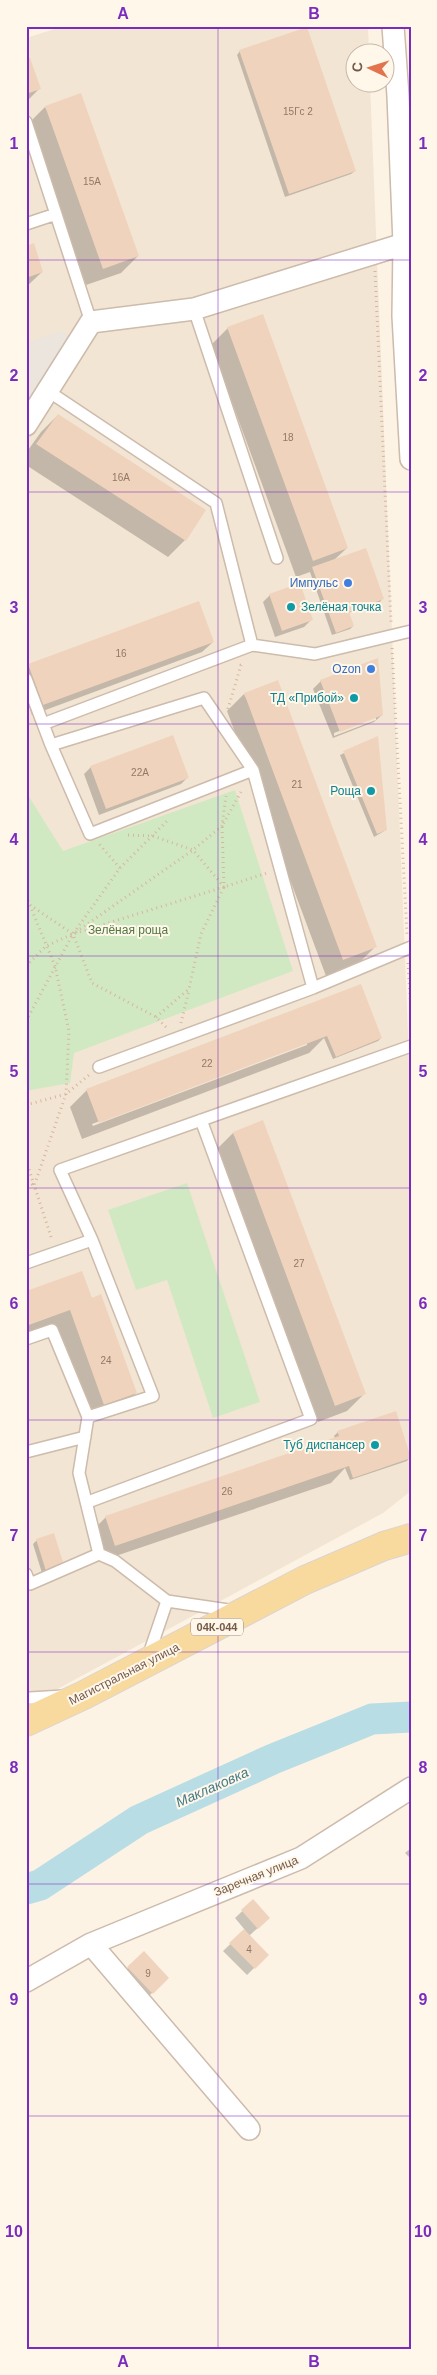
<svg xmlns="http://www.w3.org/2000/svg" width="437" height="2375" viewBox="0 0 437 2375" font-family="Helvetica,sans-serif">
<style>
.residential{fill:#f3e5d3}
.industrial{fill:#ebe5de}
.green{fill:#d1e9c3}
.shadow{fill:#0003;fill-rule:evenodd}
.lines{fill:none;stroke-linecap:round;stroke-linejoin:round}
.river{stroke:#b9dde5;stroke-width:31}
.building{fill:#f0d3bc}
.lane-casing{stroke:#cdbbab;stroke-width:14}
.street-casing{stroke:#cdbbab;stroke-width:24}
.primary-casing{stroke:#dbd4d0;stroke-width:30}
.path{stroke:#d5b6a0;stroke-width:3;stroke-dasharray:1 4;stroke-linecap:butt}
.lane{stroke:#fff;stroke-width:11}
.street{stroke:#fff;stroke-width:21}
.primary{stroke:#f9da9e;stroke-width:28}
.grid{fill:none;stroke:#7b2cbf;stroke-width:1;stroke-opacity:0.55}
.shop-dot{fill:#3f7fe0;stroke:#fff7ea;stroke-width:2}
.culture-dot{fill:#0f9aa8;stroke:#fff7ea;stroke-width:2}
.labels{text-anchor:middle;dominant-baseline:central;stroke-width:4;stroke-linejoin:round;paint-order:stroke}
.number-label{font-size:10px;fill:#927866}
.shield{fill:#fff7ea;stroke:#9d897a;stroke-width:1}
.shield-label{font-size:11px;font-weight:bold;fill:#735a4a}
.shop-label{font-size:12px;fill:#366cbe;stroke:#fff7ea;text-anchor:end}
.culture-label{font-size:12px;fill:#0d838f;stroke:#fff7ea;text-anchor:end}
.park-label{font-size:12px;fill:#517942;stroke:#fff7ea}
.street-label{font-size:12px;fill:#735a4a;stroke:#fff7ea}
.water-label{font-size:14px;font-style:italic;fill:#457a86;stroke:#fff7ea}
.neatline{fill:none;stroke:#7b2cbf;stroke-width:2}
.grid-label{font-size:16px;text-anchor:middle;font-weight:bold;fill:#7b2cbf}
</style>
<rect width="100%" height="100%" fill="#fcf3e4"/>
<path class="residential" d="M64,26h304l1,26h-15v30l16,1 41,1025v383l-28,22 -357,193v-1668z"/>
<path class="industrial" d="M62,331l18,12 -54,84v-84z"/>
<path class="green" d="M235,790l58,181 -219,82 -4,30 -44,8v-299l37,59z
M187,1183l73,219 -47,16 -46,-138 -31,10 -28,-80z"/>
<path class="shadow" d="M240,51l115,120 -4,3 -66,23 -48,-142z
M26,61l14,27 -14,14z
M45,107l93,149 -17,17 -35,12 -58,-161z
M26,247l16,25 -16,15z
M228,328l119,220 -13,12 49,38 -3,4 -32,11 5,13 -3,3 -18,6 -22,-63 -14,5 -85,-232z
M58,415l127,125 -17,17 -142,-92v-12l15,-21z
M270,595l41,25 -7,7 -29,10 -12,-35z
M213,642l-11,10 -170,63 -6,-17v-30l3,-3z
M321,681l61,34 -8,7 -41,16 -20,-49zM376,717v3l-42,16v-3z
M244,694l132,252 -17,17 -33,13 -99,-265z
M377,738l9,92 -12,7 -34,-82z
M91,767l97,10 -7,7 -82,31 -15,-41z
M315,1004l66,34 -3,3 -45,18 -9,-21 -15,15 -227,86 -12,-32 17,-17zM307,1043v2l-214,81 -1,-2z
M233,1133l131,261 -17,17 -29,11 -102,-272z
M26,1292l65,7 45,94 -17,17 -32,11 -34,-95 -27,10z
M338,1432l72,25 -3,4 -57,19 -5,-12 -14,15 -233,79 -9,-28 17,-17 229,-79 -1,-2z
M53,1535l10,29 -21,9 -9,-29 3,-3z
M411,1848v11l-6,-6z
M253,1901l8,24 -12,11 18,19 -20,20 -24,-24 22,-21 -10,-12z
M144,1953l23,25 -22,22 -24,-25z"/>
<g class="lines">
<path class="river" d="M26,1889l14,-4 99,-65 134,-61 99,-40 39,-2"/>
</g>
<path class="building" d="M307,27l49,144 -67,23 -50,-144z
M30,58l11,31 -15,5v-35z
M81,93l58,163 -36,13 -58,-163z
M34,243l9,29 -17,6v-32z
M263,314l85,234 -35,13 -86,-234z
M58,414l148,96 -20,31 -150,-97z
M366,548l18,51 -35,13 5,14 -18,7 -24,-66z
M300,583l13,37 -31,11 -13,-37z
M199,601l15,41 -171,63 -15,-41z
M378,658l5,57 -43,17 -20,-52z
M278,680l99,267 -34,13 -99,-267z
M173,735l16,43 -83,31 -16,-43z
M378,736l9,94 -10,4 -34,-83z
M361,984l21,54 -46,19 -9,-21 -228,87 -13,-34z
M263,1120l103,274 -31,12 -102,-274z
M82,1271l10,27 9,-4 36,99 -33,12 -34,-95 -44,16v-35z
M396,1411l15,47 -58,20 -4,-12 -234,80 -10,-30 234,-80 -2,-5z
M54,1533l10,32 -18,6 -10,-32z
M253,1899l17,19 -12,11 -17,-19z
M244,1929l25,26 -14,14 -26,-26z
M144,1951l25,27 -16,16 -26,-27z"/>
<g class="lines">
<g class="lane-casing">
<path id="lane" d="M26,122l65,200
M26,224l30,-10
M194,309l83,249
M48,391l168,112 36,142
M26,679l25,66 153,-47 49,72 60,218
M43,724l209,-79 63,9 96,-23
M51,745l39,89 163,-64
M99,1067l214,-79 98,-41
M26,1263l66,-23
M26,1339l26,-9 36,87 -9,56 20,81
M88,1417l65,-21 -61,-156 -32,-70 351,-124
M26,1452l59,-15
M88,1502l223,-83 -110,-299
M26,1574l4,10 69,-30 16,7 52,40 -19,56
M167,1601l68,10
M30,1698l33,-2"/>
</g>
<g class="street-casing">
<path id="street" d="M393,26l5,70 6,148 -1,72 8,143
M26,425l65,-103 103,-13 210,-65
M91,1944l158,185
M26,1981l65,-37 210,-86 110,-70"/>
</g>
<g class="primary-casing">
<path id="primary" d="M26,1722l58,-27 221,-115 79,-34 27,-8"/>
</g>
<path class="path" d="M375,271l16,351
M392,648l15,286
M228,709l13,-44 3,-1
M128,835l25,1 40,14 31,37
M120,868l49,-49
M26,896l29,70 14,65 -3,63 -32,92 -8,-7
M30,905l43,29 19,49 64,34 10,10
M76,932l117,-82 29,-24 4,-30
M408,963l3,49
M26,966l20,-20 27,-12 151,-47 -2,-61 20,-36
M156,1017l33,-28 12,-55 23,-47 43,-14
M26,1021l47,-87 47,-66 -21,-24
M181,1023l8,-33
M26,1105l40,-11 23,-19
M26,1160l26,80"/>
<use href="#lane" class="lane"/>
<use href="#street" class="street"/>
<use href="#primary" class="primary"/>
</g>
<path class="grid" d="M218,26v2323M26,260h385M26,492h385M26,724h385M26,956h385M26,1188h385M26,1420h385M26,1652h385M26,1884h385M26,2116h385"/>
<g class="shop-dot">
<circle cx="348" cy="583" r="5"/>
<circle cx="371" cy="669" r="5"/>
</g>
<g class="culture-dot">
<circle cx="291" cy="607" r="5"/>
<circle cx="354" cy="698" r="5"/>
<circle cx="371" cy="791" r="5"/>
<circle cx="375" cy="1445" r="5"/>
</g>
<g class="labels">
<g class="number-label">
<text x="298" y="111">15Гс 2</text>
<text x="92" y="181">15А</text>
<text x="288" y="437">18</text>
<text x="121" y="477">16А</text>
<text x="121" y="653">16</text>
<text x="140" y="772">22А</text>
<text x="297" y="784">21</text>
<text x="207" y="1063">22</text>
<text x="299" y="1263">27</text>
<text x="106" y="1360">24</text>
<text x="227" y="1491">26</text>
<text x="249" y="1949">4</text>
<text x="148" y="1973">9</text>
</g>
<rect class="shield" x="191" y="1618.5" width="52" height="17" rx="4"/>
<g class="shield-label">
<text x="217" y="1627">04К-044</text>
</g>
<g class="shop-label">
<text x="338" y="583">Импульс</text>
<text x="361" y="669">Ozon</text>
</g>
<g class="culture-label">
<text x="301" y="607" text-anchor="start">Зелёная точка</text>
<text x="344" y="698">ТД «Прибой»</text>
<text x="361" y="791">Роща</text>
<text x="365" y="1445">Туб диспансер</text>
</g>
<g class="park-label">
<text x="128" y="930">Зелёная роща</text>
</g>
<g class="street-label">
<text transform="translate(124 1674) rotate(-27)">Магистральная улица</text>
<text transform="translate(256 1876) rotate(-22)">Заречная улица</text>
</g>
<g class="water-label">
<text transform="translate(212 1787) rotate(-24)">Маклаковка</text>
</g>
</g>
<rect width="437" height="2375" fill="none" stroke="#fff7ea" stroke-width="55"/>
<g transform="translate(370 68) rotate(274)"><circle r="24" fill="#fff7ea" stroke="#c7b8aa"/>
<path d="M0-4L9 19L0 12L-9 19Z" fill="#e3734c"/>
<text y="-8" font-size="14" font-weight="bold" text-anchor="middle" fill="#735a4a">С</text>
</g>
<rect x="28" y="28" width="382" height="2320" class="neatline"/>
<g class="grid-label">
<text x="123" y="19">A</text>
<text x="314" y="19">B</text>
<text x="14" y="149">1</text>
<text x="423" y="149">1</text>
<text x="14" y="381">2</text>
<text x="423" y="381">2</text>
<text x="14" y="613">3</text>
<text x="423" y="613">3</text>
<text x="14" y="845">4</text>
<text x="423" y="845">4</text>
<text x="14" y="1077">5</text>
<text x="423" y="1077">5</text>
<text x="14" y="1309">6</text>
<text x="423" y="1309">6</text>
<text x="14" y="1541">7</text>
<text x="423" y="1541">7</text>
<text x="14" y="1773">8</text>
<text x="423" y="1773">8</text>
<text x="14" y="2005">9</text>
<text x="423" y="2005">9</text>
<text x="14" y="2237">10</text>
<text x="423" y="2237">10</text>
<text x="123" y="2367">A</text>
<text x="314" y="2367">B</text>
</g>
</svg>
